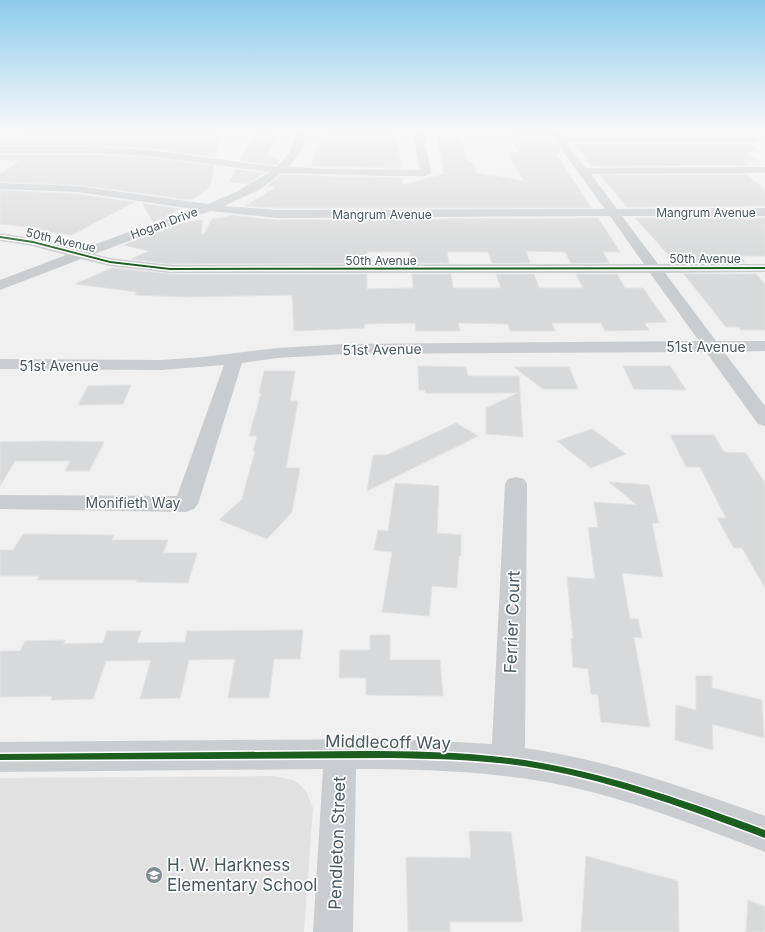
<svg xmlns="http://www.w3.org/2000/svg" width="765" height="932" viewBox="0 0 765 932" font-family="Inter,sans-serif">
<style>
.education{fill:#e2e1e2}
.building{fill:#d8d9da;stroke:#e2e2e3}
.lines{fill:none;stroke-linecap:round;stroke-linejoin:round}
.minor{fill:#c9cdcf;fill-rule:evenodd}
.cycleway-casing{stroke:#fff;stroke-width:3}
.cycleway{fill:#1b5e20;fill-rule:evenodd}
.labels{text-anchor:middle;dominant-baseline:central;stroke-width:3.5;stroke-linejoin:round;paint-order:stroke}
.far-street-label{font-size:12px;fill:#46575e;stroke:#fff}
.street-label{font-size:14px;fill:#46575e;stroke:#fff}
.near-street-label{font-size:17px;fill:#46575e;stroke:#fff}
.near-poi-label{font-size:17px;fill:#46575e;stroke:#fff;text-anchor:start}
</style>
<rect width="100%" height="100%" fill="#f1f0f0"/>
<path class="education" d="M275,776l18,4 7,5 6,6 7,17 -9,124h-304v-154z"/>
<path class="building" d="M25,130h196l-5,27 -68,-9 -55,-2h-93v-9h16z
M255,130h23l-10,24 13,6 -5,5 -36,-4z
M323,130l73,1 5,37 -90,-2z
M565,130h163l8,5 -174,-1 -3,-3z
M509,131h37l15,21 -4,3 34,53h-314l-32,-2 31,-19 -9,-1 15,-11 120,3 1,7 41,-11 -7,-40h22l10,28h4l3,11 48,8 -16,-28h11z
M573,144h175l13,8h-16l13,9h-14l5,4 -157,1z
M0,154h93l55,3 66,9 -4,21 -19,13 -114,-15 -77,-3v-8l20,-14h-20z
M236,169l29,4 -18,11 -17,-2z
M600,175h146l19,14v17l-138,1z
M0,190l77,4 57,8 -62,33 -41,-5 5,-2 -36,-4z
M142,203l37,6 -11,7 -15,6z
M231,215l46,5 321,-2 22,34h-17l6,11h-38l-6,-11 -39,-1 4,12h-38l-4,-11h-41l2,11h-38l-1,-11h-43v11l-197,1 -39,-5 18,-8 -26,-6 59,-22 21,-3 -2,13 3,1 8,-15 15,-2z
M635,218h130v38h-26l6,6h-70z
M112,268l58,6h197v15l46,-1 -1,-14h39l2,14h48l-5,-14h38l5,14h44l-7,-14h41l8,14h18l24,34 -23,1 5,7 -44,1 -4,-8h-49l3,8h-45l-2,-7 -50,-1 2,8h-44l-1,-8 -50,1 -1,4 -70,3 -2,-36 -106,2 -51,-2 2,-3 -62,-8z
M684,274h72l9,10v46h-24l-2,-3h-13z
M418,366l48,1 2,9h51l4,61 -37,-3v-26l32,-15h-93v-3h-6z
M623,366h47l16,24 -52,-1z
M514,367h55l9,22h-35z
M264,371h31l-5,30h8l-12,67h14l-8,44 -25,27 -48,-19 23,-21 13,-48h-2l4,-15h-8l12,-43h-2z
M131,385l-8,19 -45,1 10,-19z
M456,423l22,13 -111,55 6,-36h14z
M592,429l34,25 -35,14 -34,-27z
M670,435h44l10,17 22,1 19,30v105l-23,-40h-8l-17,-30h9l-26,-51h-14z
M0,442l47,-1 57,1 -15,29h-24l5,-10h-55l-15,25z
M609,482l40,3 10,38h-7l11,54 -41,-4 8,46h8l4,19 -8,-1 16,90 -49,-5 -3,-27 -7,-1 -3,-25 -15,-2 -2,-28h2l-6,-62 28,2 -7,-52 10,1 -4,-26 43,3z
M395,483l44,3 -2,47 24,2v21h-2l-2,32 -25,-2 -3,30 -47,-4 10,-60 -18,-2 4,-20 10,1z
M23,534l91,1 -2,5h56l-5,13h34l-9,30 -52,-1 1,-2h-100l2,-4h-39v-26h13z
M303,630l-3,29h-26l-5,39h-41l7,-39 -46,1 -9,38 -40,1 11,-39 -45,1 -13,38 -42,1 1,-4 -52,1v-46h20l5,-10 40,-1 -2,4 40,-1 4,-12h34l-4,12 48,-1 2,-11z
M370,635h20v25h50l3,36 -77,-1v-17h-27l1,-28h30z
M696,676h16v12l50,12 2,38 -52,-14 1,26 -38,-10 1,-35 20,5z
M469,831l42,1 12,90h-73v10h-42l-2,-75 65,1z
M586,856l92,25 1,51h-98z
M748,900l17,7v25h-19z"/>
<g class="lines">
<path class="minor" d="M298,130h9l-7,22 -11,15 46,2 85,1 -7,-40h10l8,43 -5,3h-37l-107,-3 -23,17 -35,16 53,4 328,-1 -58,-79h9l5,6 197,1 2,2 -5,3h-190l21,26 179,-1v6l-174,1 26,35 148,-1v8h-143l36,48h107v8l-100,1 51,68h49v10l-41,1 41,54v20l-7,-2 -52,-72 -361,2 -68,4 -35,5 -44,141 -4,5 -8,3 -186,-3v-14l177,1 47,-131 -63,5 -161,-1v-10l161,1 42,-3 74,-9 68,-4 354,-3 -49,-68h-480l-60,-7 -29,-7 -81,31v-10l66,-25 -34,-9 -32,-5v-8l33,5 46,12 114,-41 -116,-17 -77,-3v-6l77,3 131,18 28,-12 34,-20 -122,-16 -55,-3h-93v-6h93l55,3 129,17 13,-15zM210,211l67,7 333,-2 34,48 -474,1 -60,-7 -16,-4z
M516,477l8,2 3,5 -2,264c83,12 162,40 240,68v36c-73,-28 -147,-58 -225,-71 -60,-10 -122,-12 -184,-12l-3,163h-40l10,-163 -323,3v-30l361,-3 58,1 73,4 13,-260 3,-5z"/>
<g class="cycleway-casing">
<path id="cycleway" d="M0,236l33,5 77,20 60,7 595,-1v2l-595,1 -60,-7 -77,-20 -33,-5z
M361,751c60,0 121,1 181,12 77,14 150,40 223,67v8c-73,-27 -146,-55 -224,-69 -49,-9 -100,-10 -151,-11l-390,2v-6z"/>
</g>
<use href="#cycleway" class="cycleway"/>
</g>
<linearGradient id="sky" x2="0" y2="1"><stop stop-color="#8dccec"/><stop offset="0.5" stop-color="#f9f8f8"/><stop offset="1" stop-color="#f9f8f8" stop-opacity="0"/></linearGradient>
<rect width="765" height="261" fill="url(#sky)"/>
<defs>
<g id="school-disc" transform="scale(0.9)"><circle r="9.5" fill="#828d91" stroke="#fff"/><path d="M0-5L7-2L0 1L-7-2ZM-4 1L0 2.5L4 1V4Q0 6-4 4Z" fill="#fff"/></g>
</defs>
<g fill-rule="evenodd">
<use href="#school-disc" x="154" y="875"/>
</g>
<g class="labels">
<g class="far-street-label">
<text x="706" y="212">Mangrum Avenue</text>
<text x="382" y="214">Mangrum Avenue</text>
<text transform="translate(164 223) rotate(-20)">Hogan Drive</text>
<text transform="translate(61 240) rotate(13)">50th Avenue</text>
<text x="705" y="258">50th Avenue</text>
<text x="381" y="260">50th Avenue</text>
</g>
<g class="street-label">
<text x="706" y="346">51st Avenue</text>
<text transform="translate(382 349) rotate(-1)">51st Avenue</text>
<text x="59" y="365">51st Avenue</text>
<text x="133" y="502">Monifieth Way</text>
</g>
<g class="near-street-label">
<text transform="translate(512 622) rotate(-88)">Ferrier Court</text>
<text transform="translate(388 742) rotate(1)">Middlecoff Way</text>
<text transform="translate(337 843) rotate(-88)">Pendleton Street</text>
</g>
<g class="near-poi-label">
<text x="167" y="865">H. W. Harkness<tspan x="167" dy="20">Elementary School</tspan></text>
</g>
</g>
</svg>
